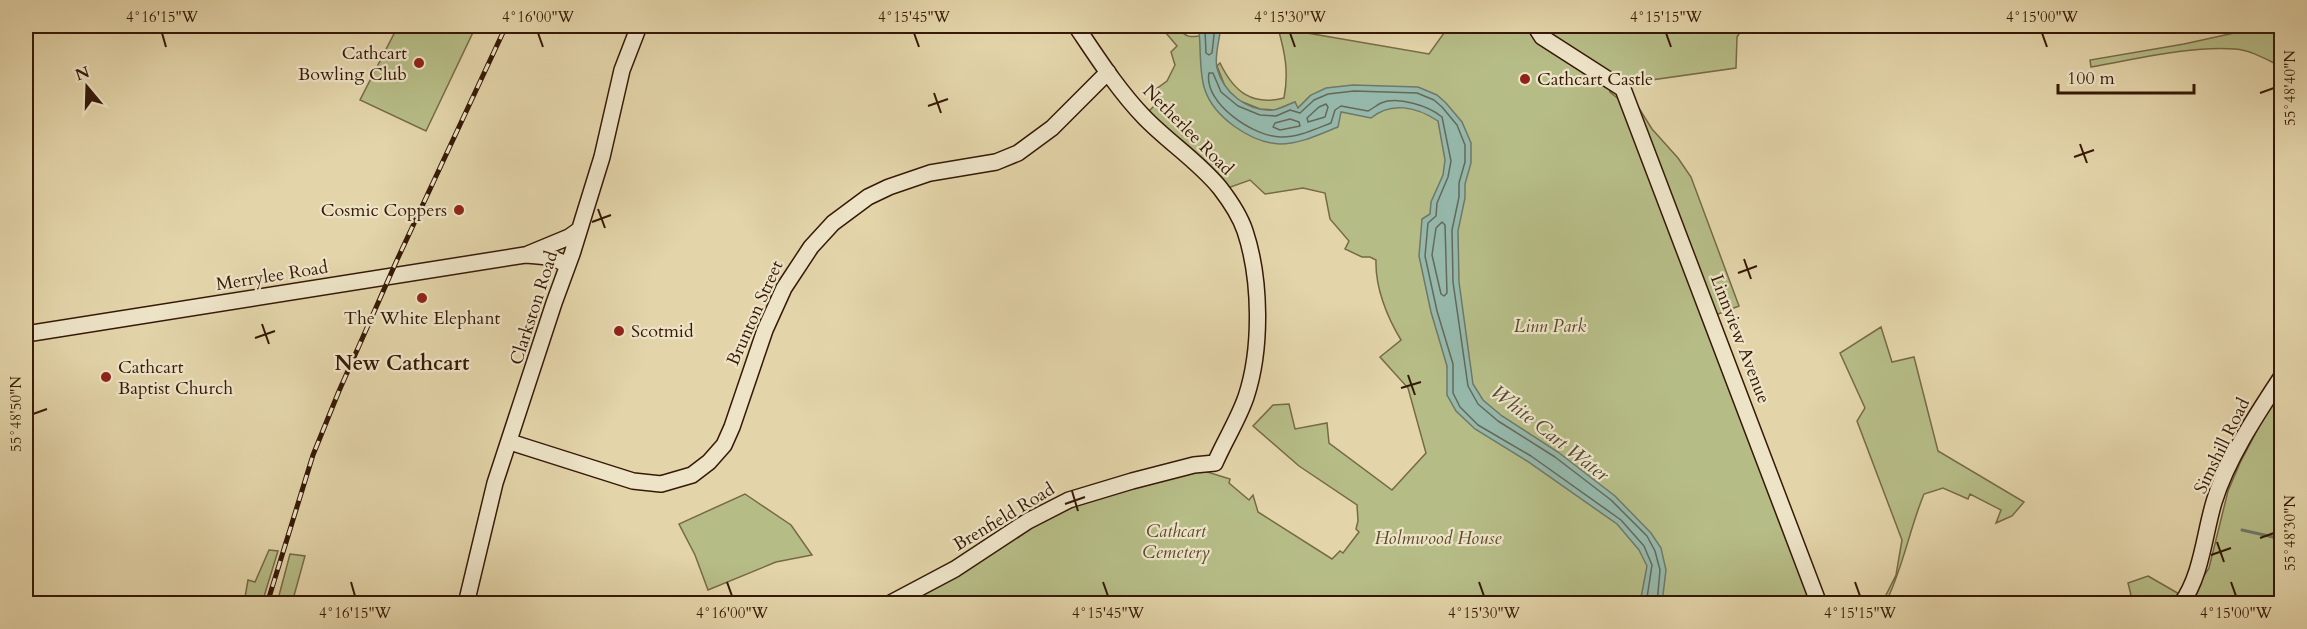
<svg xmlns="http://www.w3.org/2000/svg" width="2307" height="629" viewBox="0 0 2307 629" font-family="Cardo,serif">
<style>
.green{fill:#b6bc86;stroke:#766a46;stroke-width:1.5}
.water{fill:#95b8ab;stroke:#6f7869;stroke-width:1.5}
.lines{fill:none;stroke-linecap:round;stroke-linejoin:round}
.shore{stroke:#666858;stroke-width:1.5}
.stream{stroke:#6f7869;stroke-width:3}
.secondary-casing{stroke:#361906;stroke-width:18}
.secondary{stroke:#ede3c7;stroke-width:15}
.rail-casing{stroke:#361906;stroke-width:5}
.rail{stroke:#ede3c7;stroke-width:3;stroke-dasharray:9;stroke-linecap:butt}
.ticks{fill:none;stroke:#361906;stroke-width:2}
.poi-dot{fill:#8f2418;stroke:#ede3c7;stroke-width:2}
.labels{text-anchor:middle;dominant-baseline:central;stroke-width:4.5;stroke-linejoin:round;paint-order:stroke}
.poi-label{font-size:18px;fill:#361906;stroke:#ede3c7;text-anchor:start}
.street-label{font-size:18px;fill:#361906;stroke:#ede3c7}
.park-label{font-size:18px;font-style:italic;fill:#5c4a2c;stroke:#ede3c7}
.water-label{font-size:20px;font-style:italic;fill:#524938;stroke:#ede3c7}
.quarter-label{font-size:21px;font-weight:bold;fill:#361906;stroke:#ede3c7}
.neatline{fill:none;stroke:#361906;stroke-width:2}
.ticks-label{font-size:15px;text-anchor:middle;fill:#361906}
</style>
<rect width="100%" height="100%" fill="#e3d4a9"/>
<filter id="stains"><feTurbulence type="fractalNoise" baseFrequency=".00333" numOctaves="4"/><feColorMatrix values="0 0 0 0 .2 0 0 0 0 .09 0 0 0 0 .02 0 0 0 .5 -.17"/></filter>
<radialGradient id="worn" r=".72"><stop offset=".6" stop-color="#630" stop-opacity="0"/><stop offset="1" stop-color="#630" stop-opacity=".3"/></radialGradient>
<path class="green" d="M398,26h78l-50,105 -66,-31z
M1160,26h16c11,14 16,11 33,9l-2,41 79,61 25,-42 -14,14 -2,-7 -20,8 -15,-1 -20,-8 -14,-12 -9,-23 3,-3c14,29 32,43 64,35 5,-26 1,-45 -6,-70l151,26 20,-28h320l-27,3 -5,8 -1,31 -127,18 1,6 11,9 192,502 -916,1 135,-80 50,-24 119,-30 29,9 -1,4 20,17 4,-5 5,17 74,47 8,-8 3,2 16,-21 -3,-3 2,-8 -1,-16 -58,-39 -46,-40 20,-21 16,-1 6,25 32,-6 2,20 63,47 34,-37 -18,-65 -28,-31 21,-17c-14,-23 -26,-53 -25,-80l-6,-3h-8l-17,-8 4,-8 -19,-22 -5,-26 -22,-5 -38,6 -15,-14 -22,8 -75,-72 -4,-5 10,-10 -7,-9 15,-11 8,-16 -4,-13 6,-6z
M2266,26l15,1v31l-7,5c-12,-6 -25,-13 -39,-14 -48,-3 -97,10 -144,18l-1,-7 94,-16z
M1637,105l15,24 26,29 13,19 48,129 -26,10z
M1881,327l11,35 22,-5 24,94 86,51 -12,14 -16,7 5,-13 -31,-16 -2,5 -25,-11 -19,6c-15,36 -21,75 -39,110l-3,-1 14,-28 6,-35 -45,-119 8,-13 -25,-55z
M2281,389v214l-95,1 23,-36 19,-77 12,-28 33,-63z
M745,494l46,31 21,30 -36,7 -68,28 -13,-35 -16,-31z
M269,550l9,1 -16,52h-18l4,-23 7,2z
M290,554l15,2 -13,47h-15z
M2148,576l33,19 -7,8 -64,1 21,-9 -3,-12z"/>
<path class="water" d="M1193,26h28c-1,12 -7,30 -4,42 6,24 30,44 56,42 8,-1 16,-6 22,-8l3,6 13,-13 15,-7 27,-3 65,2 19,8 9,8 16,19 9,21v20l-6,21v14l-7,33 1,51 14,102 10,16 19,16 56,36 57,44 36,37 10,15 5,22 -4,33h-22l7,-37 -8,-16 -22,-26 -90,-63 -52,-32 -19,-18 -9,-16v-29l-16,-54 -12,-56 3,-37 8,-5 1,-12 12,-27 2,-15 -7,-39c-21,-14 -47,-20 -67,-3l-30,-6 -3,15c-18,7 -38,17 -58,17 -29,-1 -66,-27 -75,-54 -6,-16 -4,-41 -6,-59z"/>
<g class="lines">
<path class="shore" d="M1202,26l3,4 1,23 3,2 3,-2 3,-27
M1326,104l2,3 -3,10 -17,5 -1,-4 12,-11z
M1290,119l9,3 1,4 -20,4 -7,-3 2,-4z
M1442,222l3,3 2,68 -3,3 -3,-2 -9,-39 4,-27z
M1646,604l6,-39 -8,-19 -23,-26 -90,-64 -53,-31 -18,-18 -7,-14v-29l-16,-53 -12,-55 3,-33 8,-7 1,-13 11,-26 3,-16 -9,-44c-13,-11 -44,-21 -61,-14 -4,2 -9,6 -13,8l-27,-5 -6,4 -4,13c-16,6 -32,14 -49,14 -27,1 -79,-34 -73,-64h4l8,19 17,14 22,9 16,1 14,-6 10,3 14,-13 14,-6 26,-3 63,2 17,7 8,7 15,18 8,20v17l-6,21v14l-7,33 1,52 15,104 10,18 20,17 57,36 56,43 36,36 8,15 5,19 -3,34"/>
<path class="stream" d="M2242,530l40,9"/>
<g class="secondary-casing">
<path id="secondary" d="M1535,26l7,11 81,52 196,515
M528,254l41,-17 10,-7
M26,334l499,-79c17,1 29,2 43,10
M510,442l123,39 28,3 31,-9 17,-13 15,-17 8,-18 33,-97 19,-42 27,-41 22,-24 35,-26 21,-10 41,-14 66,-11 22,-9 34,-25 56,-56
M466,604l29,-121 59,-180 18,-49 30,-97 20,-87 17,-44
M889,604l66,-35 73,-48 41,-21 63,-19 62,-16 21,-2c10,-23 23,-43 31,-66 16,-48 15,-118 -1,-166 -5,-15 -15,-30 -25,-43 -22,-27 -52,-46 -76,-71 -26,-27 -47,-60 -68,-91
M2181,604c21,-29 23,-69 33,-102 13,-43 43,-88 68,-126"/>
</g>
<use href="#secondary" class="secondary"/>
<g class="rail-casing">
<path id="rail" d="M267,604l46,-149 26,-64 58,-131 109,-234"/>
</g>
<use href="#rail" class="rail"/>
</g>
<path class="ticks" d="M162,33l4,14M538,33l5,14M914,33l5,14M1290,33l5,14M1666,33l5,14M2042,33l5,14M934,93l7,20M2260,93l14,-5M928,106l20,-7M2080,144l7,19M2074,157l20,-7M598,209l7,19M592,222l19,-7M1744,259l7,20M1738,273l19,-7M262,324l7,20M255,338l20,-7M1408,375l7,20M1401,388l20,-6M33,414l14,-5M1072,491l6,20M1065,504l20,-7M2260,538l14,-5M2217,542l7,20M2211,555l20,-7M351,582l4,14M727,582l5,14M1103,582l5,14M1479,582l5,14M1855,582l5,14M2231,582l5,14"/>
<g class="poi-dot">
<circle cx="419" cy="63" r="6"/>
<circle cx="1525" cy="79" r="6"/>
<circle cx="459" cy="210" r="6"/>
<circle cx="422" cy="298" r="6"/>
<circle cx="619" cy="331" r="6"/>
<circle cx="106" cy="377" r="6"/>
</g>
<g class="labels">
<g class="poi-label">
<text x="407" y="53" text-anchor="end">Cathcart<tspan x="407" dy="21">Bowling Club</tspan></text>
<text x="1537" y="79">Cathcart Castle</text>
<text x="447" y="210" text-anchor="end">Cosmic Coppers</text>
<text x="422" y="318" text-anchor="middle">The White Elephant</text>
<text x="631" y="331">Scotmid</text>
<text x="118" y="367">Cathcart<tspan x="118" dy="21">Baptist Church</tspan></text>
</g>
<g class="street-label">
<text transform="translate(1188 130) rotate(45)">Netherlee Road</text>
<text transform="translate(272 276) rotate(-9)">Merrylee Road</text>
<text transform="translate(534 308) rotate(-72)">Clarkston Road</text>
<text transform="translate(755 313) rotate(-66)">Brunton Street</text>
<text transform="translate(1740 339) rotate(69)">Linnview Avenue</text>
<text transform="translate(2222 446) rotate(-64)">Simshill Road</text>
<text transform="translate(1004 517) rotate(-31)">Brenfield Road</text>
</g>
<g class="park-label">
<text x="1550" y="326">Linn Park</text>
<text x="1176" y="531">Cathcart<tspan x="1176" dy="21">Cemetery</tspan></text>
<text x="1438" y="538">Holmwood House</text>
</g>
<g class="water-label">
<text transform="translate(1550 433) rotate(38)">White Cart Water</text>
</g>
<g class="quarter-label">
<text x="402" y="363">New Cathcart</text>
</g>
</g>
<rect width="2307" height="629" fill="none" stroke="#e3d4a9" stroke-width="66"/>
<g transform="translate(87 87) rotate(341)" stroke="#ede3c7" stroke-width="4.5" paint-order="stroke">
<path d="M0-4.5L10 22L0 15L-10 22Z" fill="#361906"/>
<text y="-9" font-size="16" font-weight="bold" text-anchor="middle" fill="#361906">N</text>
</g>
<path d="M2058 84v9h136v-9" fill="none" stroke="#361906" stroke-width="3"/>
<text x="2067" y="84" font-size="18" fill="#361906" stroke="#ede3c7" stroke-width="4.5" paint-order="stroke">100 m</text>
<rect x="33" y="33" width="2241" height="563" class="neatline"/>
<g class="ticks-label">
<text x="162" y="22">4°16'15"W</text>
<text x="538" y="22">4°16'00"W</text>
<text x="914" y="22">4°15'45"W</text>
<text x="1290" y="22">4°15'30"W</text>
<text x="1666" y="22">4°15'15"W</text>
<text x="2042" y="22">4°15'00"W</text>
<text transform="translate(2290 88) rotate(-90)" y="5">55°48'40"N</text>
<text transform="translate(16 414) rotate(-90)" y="5">55°48'50"N</text>
<text transform="translate(2290 533) rotate(-90)" y="5">55°48'30"N</text>
<text x="355" y="618">4°16'15"W</text>
<text x="732" y="618">4°16'00"W</text>
<text x="1108" y="618">4°15'45"W</text>
<text x="1484" y="618">4°15'30"W</text>
<text x="1860" y="618">4°15'15"W</text>
<text x="2236" y="618">4°15'00"W</text>
</g>
<rect width="100%" height="100%" filter="url(#stains)"/>
<rect width="100%" height="100%" fill="url(#worn)"/>
</svg>
